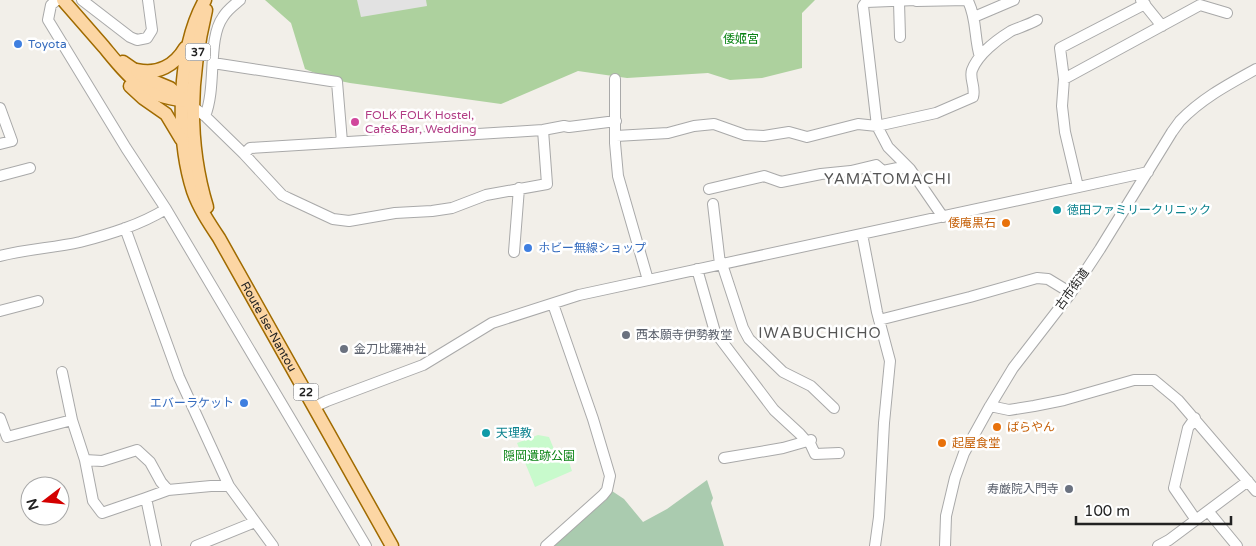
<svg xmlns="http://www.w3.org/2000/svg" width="1256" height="546" viewBox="0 0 1256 546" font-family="'Varela Round','Noto Sans JP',sans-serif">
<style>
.forest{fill:#add19e}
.cemetery{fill:#aacbaf}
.park{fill:#c8facc}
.parking{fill:#e2e2e2}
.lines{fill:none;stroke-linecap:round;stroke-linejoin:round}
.minor-casing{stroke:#a9a9a9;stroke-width:12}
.major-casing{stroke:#a06b00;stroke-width:15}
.minor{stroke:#fff;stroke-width:10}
.major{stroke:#fcd6a4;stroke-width:12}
.shop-dot{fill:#3f7fe0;stroke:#fff;stroke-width:2}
.hotel-dot{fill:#d1479c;stroke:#fff;stroke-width:2}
.culture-dot{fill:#0f9aa8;stroke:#fff;stroke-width:2}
.food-dot{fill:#e8710a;stroke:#fff;stroke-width:2}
.worship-dot{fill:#6b7280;stroke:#fff;stroke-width:2}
.labels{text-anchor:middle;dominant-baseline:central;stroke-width:5;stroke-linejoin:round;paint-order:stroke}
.shield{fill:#fff;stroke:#646464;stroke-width:1}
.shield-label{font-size:11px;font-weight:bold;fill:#222}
.park-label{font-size:12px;fill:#0c8416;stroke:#fff}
.shop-label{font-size:12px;fill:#366cbe;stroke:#fff;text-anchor:start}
.hotel-label{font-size:12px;fill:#b23c85;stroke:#fff;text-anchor:start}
.culture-label{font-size:12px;fill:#0d838f;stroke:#fff;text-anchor:start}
.food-label{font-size:12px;fill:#c56008;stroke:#fff;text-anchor:start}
.street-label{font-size:12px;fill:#222;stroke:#fff}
.worship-label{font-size:12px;fill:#5b616d;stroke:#fff;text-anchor:start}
.quarter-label{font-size:15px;letter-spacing:1px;fill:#555;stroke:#fff}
</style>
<rect width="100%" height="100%" fill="#f2efe9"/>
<path class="forest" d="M265,0h550l-13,13v55l-40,10 -32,2 -22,-7 -81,5 -49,-7 -77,33 -151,-21 -20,-4 -25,-10 -14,-46z"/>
<path class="cemetery" d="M707,480l6,18 -2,5 13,43h-172l54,-46 6,-9 12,8 19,23 24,-13z"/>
<path class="park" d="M538,435l11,2 9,22 9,-3 5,15 -37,16 -18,-44z"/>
<path class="parking" d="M357,0h69l1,6 -66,11z"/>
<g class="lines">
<g class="minor-casing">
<path id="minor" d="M57,0l-6,5 -3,15 78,128 40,61 200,337
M82,0l48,37 7,3 10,-2 5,-8 -4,-30
M916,0l-50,2 -3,4 14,120 11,21 22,22 33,48
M1141,0l21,26
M916,1l52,-1
M968,1c9,18 6,37 12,56
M899,2l1,35
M974,17l40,-17
M213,63l124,19 5,60
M615,79v64l3,33 30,104
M1064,79l-4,-31 85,-44
M192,106l13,10 39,38 6,-6 293,-18 21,-4 5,1 47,-6
M0,108l12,33 -12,3
M205,116c12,-29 2,-77 18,-99 4,-7 11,-12 17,-17
M616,136l52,-3 26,-7 20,-2 31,11 19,1 25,-4 18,5 51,-13 19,2 59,-13 37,-16c3,-10 -4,-18 -1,-27 6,-16 26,-31 39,-39 9,-4 17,-6 26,-11
M244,154l38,41 6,3 45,21 16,2 46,-8 37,-2 20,-3 34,-13 61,-11 -4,-54
M0,176l30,-8
M1078,187l-13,-55 -3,-26 2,-27 136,-74 27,8
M709,189l55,-13 17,6 40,-8 30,-3 25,-6 7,6 15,-3 12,1
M713,204l7,60
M125,228l54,149 50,109 44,60
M862,234l15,78 13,49 -6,62 -5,94 -4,29
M514,252l5,-64
M0,256c26,-7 54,-8 80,-14 30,-8 60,-17 86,-33
M722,264l21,64 6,11 34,33 28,14 23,22
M697,269l18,63 59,78 26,24 7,8
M0,311l38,-10
M879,320l91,-23 67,-19 11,1 23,14
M62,372l10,48
M990,406l19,4 25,-4 30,-6 70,-20h20l24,20 78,91
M314,407l13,-6 96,-36 69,-42 87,-28 569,-123
M0,418l7,19 65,-17 13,40 17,1 35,-11 13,12 11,20 7,8 43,-4h18
M1195,418l-7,10 -14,60 22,32
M809,441l6,13 24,-1
M724,458l59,-10 28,-8
M85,460l8,41 9,12 44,-15
M1208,511l29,35
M156,546l-10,-48 22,-8
M196,546l59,-24
M546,546l57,-51 4,-5 3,-14 -17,-57 -40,-115
M945,546l1,-30 9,-38 9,-25 26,-47 23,-38 58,-75 29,-44 72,-117 8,-11c22,-23 49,-37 76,-52
M1158,546l11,-6 79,-59"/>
</g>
<g class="major-casing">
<g id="major">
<path d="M63,0c14,16 28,32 41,47 24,29 39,50 79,53"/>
<path id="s1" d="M205,0c-28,49 -29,138 -12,191 6,17 16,32 26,47l173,308"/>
<path d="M206,10c-16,67 -19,131 1,197"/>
<path d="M123,62l23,16 24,10 14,13"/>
<path d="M137,70c21,5 38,-5 48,-22"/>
<path d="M130,86l13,12 23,16 15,25"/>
</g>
</g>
<use href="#minor" class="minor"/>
<use href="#major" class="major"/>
</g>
<g class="shop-dot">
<circle cx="18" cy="44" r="5"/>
<circle cx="528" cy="248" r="5"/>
<circle cx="244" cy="403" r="5"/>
</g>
<circle class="hotel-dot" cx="355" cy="122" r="5"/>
<g class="culture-dot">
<circle cx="1057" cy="210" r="5"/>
<circle cx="486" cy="433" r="5"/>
</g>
<g class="food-dot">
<circle cx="1006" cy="223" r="5"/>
<circle cx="997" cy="427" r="5"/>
<circle cx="942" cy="443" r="5"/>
</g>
<g class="worship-dot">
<circle cx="626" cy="335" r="5"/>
<circle cx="344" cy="349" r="5"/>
<circle cx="1069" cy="489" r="5"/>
</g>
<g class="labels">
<g class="shield">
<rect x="185.5" y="43.5" width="25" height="17" rx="4"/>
<rect x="293.5" y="383.5" width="25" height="17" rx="4"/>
</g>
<g class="shield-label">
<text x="198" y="52">37</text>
<text x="306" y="392">22</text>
</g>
<g class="park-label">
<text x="741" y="39">倭姬宮</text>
<text x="539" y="456">隠岡遺跡公園</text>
</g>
<g class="shop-label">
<text x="28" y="44">Toyota</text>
<text x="538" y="248">ホビー無線ショップ</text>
<text x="234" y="403" text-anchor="end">エバーラケット</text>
</g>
<g class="hotel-label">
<text x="365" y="115">FOLK FOLK Hostel,<tspan x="365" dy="14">Cafe&amp;Bar, Wedding</tspan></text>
</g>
<g class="culture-label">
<text x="1067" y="210">徳田ファミリークリニック</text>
<text x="496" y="433">天理教</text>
</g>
<g class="food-label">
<text x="996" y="223" text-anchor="end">倭庵黒石</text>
<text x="1007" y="427">ばらやん</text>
<text x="952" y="443">起屋食堂</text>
</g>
<g class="street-label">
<text transform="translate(1072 289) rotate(-54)">古市街道</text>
<text stroke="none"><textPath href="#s1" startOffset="351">Route Ise-Nantou</textPath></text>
</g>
<g class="worship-label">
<text x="636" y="335">西本願寺伊勢教堂</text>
<text x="354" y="349">金刀比羅神社</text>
<text x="1059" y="489" text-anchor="end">寿厳院入門寺</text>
</g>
<g class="quarter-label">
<text x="888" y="179">YAMATOMACHI</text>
<text x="820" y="333">IWABUCHICHO</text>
</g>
</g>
<g transform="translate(45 501) rotate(254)"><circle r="24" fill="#ffffff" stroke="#a7a7a7"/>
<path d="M0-4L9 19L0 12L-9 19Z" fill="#d40000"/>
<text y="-8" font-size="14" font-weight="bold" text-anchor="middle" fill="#222222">N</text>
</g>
<path d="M1076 516v8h155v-8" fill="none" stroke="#222222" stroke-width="2.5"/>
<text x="1084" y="516" font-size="15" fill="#222222" stroke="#ffffff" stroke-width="4" paint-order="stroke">100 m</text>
</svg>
